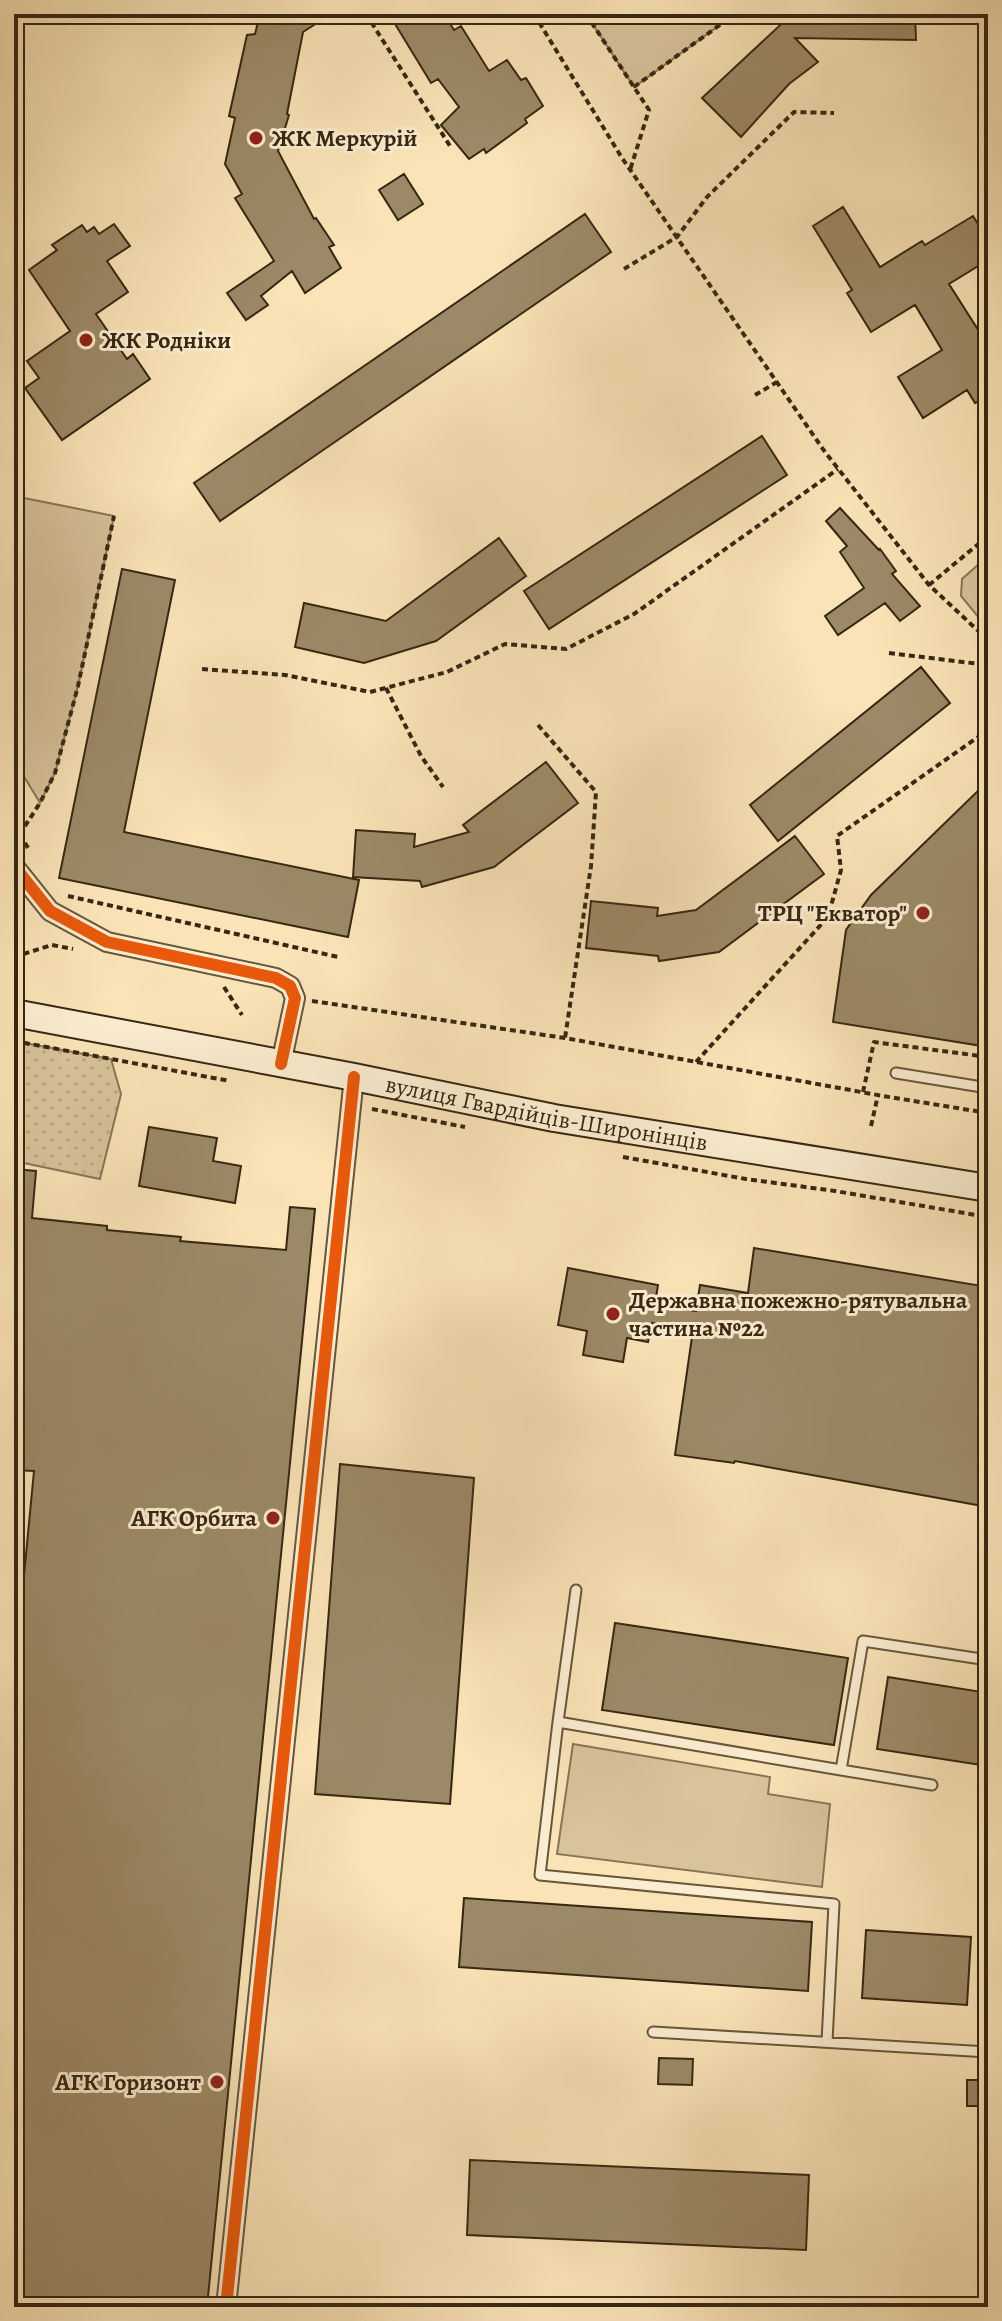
<svg xmlns="http://www.w3.org/2000/svg" width="1002" height="2321" viewBox="0 0 1002 2321" font-family="Alegreya,serif">
<style>
.grass{fill:url(#grass-dots);stroke:#887556;stroke-width:2}
.green{fill:#d8c39b;stroke:#887556;stroke-width:2}
.building{fill:#9c8967;stroke:#372711;stroke-width:2}
.lines{fill:none;stroke-linecap:round;stroke-linejoin:round}
.lane-casing{stroke:#68563a;stroke-width:13}
.street-casing{stroke:#68563a;stroke-width:22}
.secondary-casing{stroke:#372711;stroke-width:30}
.path{stroke:#372711;stroke-width:4;stroke-dasharray:6 4;stroke-linecap:butt}
.lane{stroke:#fbedd0;stroke-width:9}
.street{stroke:#fbedd0;stroke-width:18}
.secondary{stroke:#fbedd0;stroke-width:26}
.cycleway-casing{stroke:#fbedd0;stroke-width:17}
.cycleway{stroke:#e8590c;stroke-width:12}
.poi-dot{fill:#8f2418;stroke:#fbedd0;stroke-width:3}
.labels{text-anchor:middle;dominant-baseline:central;stroke-width:6;stroke-linejoin:round;paint-order:stroke}
.poi-label{font-size:24px;font-weight:bold;fill:#372711;stroke:#fbedd0;text-anchor:start}
.street-label{font-size:24px;fill:#372711;stroke:#fbedd0}
</style>
<defs>
<pattern id="grass-dots" width="8" height="8" patternUnits="userSpaceOnUse" patternTransform="scale(2)"><rect width="8" height="8" fill="#d8c39b"/><path d="M2 2h.1M6 6h.1" fill="none" stroke="#baa884" stroke-width="1.8" stroke-linecap="round"/></pattern>
</defs>
<rect width="100%" height="100%" fill="#f9e3b7"/>
<filter id="stains"><feTurbulence type="fractalNoise" baseFrequency=".0025" numOctaves="4"/><feColorMatrix values="0 0 0 0 .2 0 0 0 0 .09 0 0 0 0 .02 0 0 0 .5 -.17"/></filter>
<radialGradient id="worn" r=".72"><stop offset=".6" stop-color="#630" stop-opacity="0"/><stop offset="1" stop-color="#630" stop-opacity=".3"/></radialGradient>
<path class="grass" d="M14,1041l97,18 10,35 -21,85 -86,-18z"/>
<path class="green" d="M586,14h149l-101,73z
M14,496l100,20 -36,170 -23,87 -15,30 -26,-43z
M988,556v73l-27,-33 1,-17z
M573,1744l197,33 -2,17 62,10 -8,83 -265,-33z"/>
<path class="building" d="M260,14h71l-28,18 -16,82 2,1 -11,36 36,68 2,-1 18,27 -5,2 12,21 -36,25 -13,-22 -31,25 7,9 -22,15 -19,-27 47,-32 -39,-63 7,-4 -17,-30 10,-46 -6,-2 18,-81 8,-1z
M389,14h55l10,16 7,-4 28,45 18,-11 14,20 5,-2 17,28 -18,13 2,4 -41,30 -2,-4 -15,10 -28,-34 18,-18 -21,-28 -7,4z
M792,14h123l1,26 -121,-2 23,24 -29,22 -48,53 -39,-39z
M404,174l19,30 -25,16 -19,-30z
M843,207l37,60 42,-26 3,4 48,-29 15,24v20l-39,24 28,44 11,-7v74l-13,8 -8,-13 -44,28 -25,-41 44,-27 -27,-45 -44,27 -24,-39 5,-3 -39,-64z
M585,214l26,38 -391,269 -26,-38z
M114,224l16,22 -23,15 21,31 -32,22 31,45 6,-5 17,25 -88,61 -37,-52 14,-10 -12,-17 43,-30 -41,-61 28,-20 -5,-5 30,-20 5,7 7,-5 5,7z
M762,436l25,39 -238,154 -25,-38z
M840,508l39,42 1,-1 16,22 -4,3 28,32 -20,15 -15,-18 -47,32 -13,-19 39,-28 -24,-36 7,-6 -21,-25z
M499,538l27,38 -90,65 -72,22 -69,-16 9,-44 82,18z
M122,569l53,11 -51,252 235,48 -11,57 -289,-59z
M921,667l29,36 -172,138 -28,-36z
M546,762l32,41 -84,64 -72,20 -2,-6 -67,-4 3,-47 59,4 -1,13 55,-15 -6,-7z
M988,781v266l-155,-25 13,-92 25,-35z
M795,836l29,38 -105,78 -60,9 -1,-5 -72,-8 5,-47 67,7 -1,8 39,-6z
M149,1127l68,11 -4,23 28,5 -6,37 -96,-17z
M14,1169l22,2 -4,47 75,8v4l74,7 -1,4 106,9 4,-43 25,2 -108,1098h-193v-627l20,-209 -20,-1z
M754,1248l234,39v220l-253,-46 -1,2 -59,-8 18,-125 -41,-7 -4,19 -21,-4 -4,24 -40,-7 4,-24 -29,-6 10,-57 90,17 -3,19 41,7 4,-26 48,8z
M340,1464l134,14 -24,326 -135,-10z
M615,1623l233,35 -14,87 -232,-35z
M888,1677l100,16v73l-111,-17z
M464,1898l348,24 -4,69 -349,-24z
M866,1930l105,7 -4,68 -105,-7z
M659,2058l34,1 -1,26 -34,-1z
M967,2080h21v26h-21z
M470,2160l339,15 -3,75 -339,-15z"/>
<g class="lines">
<g class="lane-casing">
<path id="lane" d="M896,1073l92,15
M576,1590l-18,132 -18,153 294,29 -7,138
M558,1722l283,48 22,-129 125,19
M841,1770l91,15
M653,2032l335,20"/>
</g>
<g class="street-casing">
<path id="street" d="M14,866l36,45 57,31 169,36 14,8 5,12 -14,66
M226,2307l128,-1230"/>
</g>
<g class="secondary-casing">
<g id="secondary">
<path id="s1" d="M14,1013l340,64 200,41 434,70"/>
</g>
</g>
<path class="path" d="M366,14l84,132
M534,14l88,144 203,294 104,133 59,55
M586,14l63,96 -19,60
M14,39l1,-25
M634,87l101,-73
M624,269l53,-32 30,-40 87,-85 40,1
M755,395l22,-13
M929,585l59,-49
M889,653l99,12
M202,669l83,6 85,17 77,-20 58,-28 61,5 68,-35 204,-145
M386,688l35,68 22,31
M538,725l58,67 -5,74 -26,172
M14,826l16,25
M14,843l26,-40 15,-30 23,-87 36,-170
M68,896l270,61
M14,957l38,-12 21,4
M224,987l18,28
M312,1001l253,37 318,58 105,17
M14,1041l216,40
M696,1062l132,-145 13,-47 -4,-34 151,-106
M863,1092l11,-50 114,15
M372,1109l93,18
M871,1126l7,-31
M623,1157l123,22 89,12 153,26"/>
<use href="#lane" class="lane"/>
<use href="#street" class="street"/>
<use href="#secondary" class="secondary"/>
<g class="cycleway-casing">
<path id="cycleway" d="M14,866l36,45 57,31 169,36 14,8 5,12 -14,66
M226,2307l128,-1230"/>
</g>
<use href="#cycleway" class="cycleway"/>
</g>
<g class="poi-dot">
<circle cx="256" cy="138" r="8"/>
<circle cx="86" cy="340" r="8"/>
<circle cx="923" cy="913" r="8"/>
<circle cx="613" cy="1314" r="8"/>
<circle cx="273" cy="1518" r="8"/>
<circle cx="217" cy="2082" r="8"/>
</g>
<g class="labels">
<g class="poi-label">
<text x="272" y="138">ЖК Меркурій</text>
<text x="102" y="340">ЖК Родніки</text>
<text x="907" y="913" text-anchor="end">ТРЦ "Екватор"</text>
<text x="629" y="1300">Державна пожежно-рятувальна<tspan x="629" dy="28">частина №22</tspan></text>
<text x="257" y="1518" text-anchor="end">АГК Орбита</text>
<text x="201" y="2082" text-anchor="end">АГК Горизонт</text>
</g>
<g class="street-label">
<text stroke="none"><textPath href="#s1" startOffset="542">вулиця Гвардійців-Широнінців</textPath></text>
</g>
</g>
<rect width="1002" height="2321" fill="none" stroke="#f9e3b7" stroke-width="48"/>
<rect x="16" y="16" width="970" height="2289" fill="none" stroke="#372711" stroke-width="4"/>
<rect x="24" y="24" width="954" height="2273" fill="none" stroke="#372711" stroke-width="2"/>
<rect width="100%" height="100%" filter="url(#stains)"/>
<rect width="100%" height="100%" fill="url(#worn)"/>
</svg>
